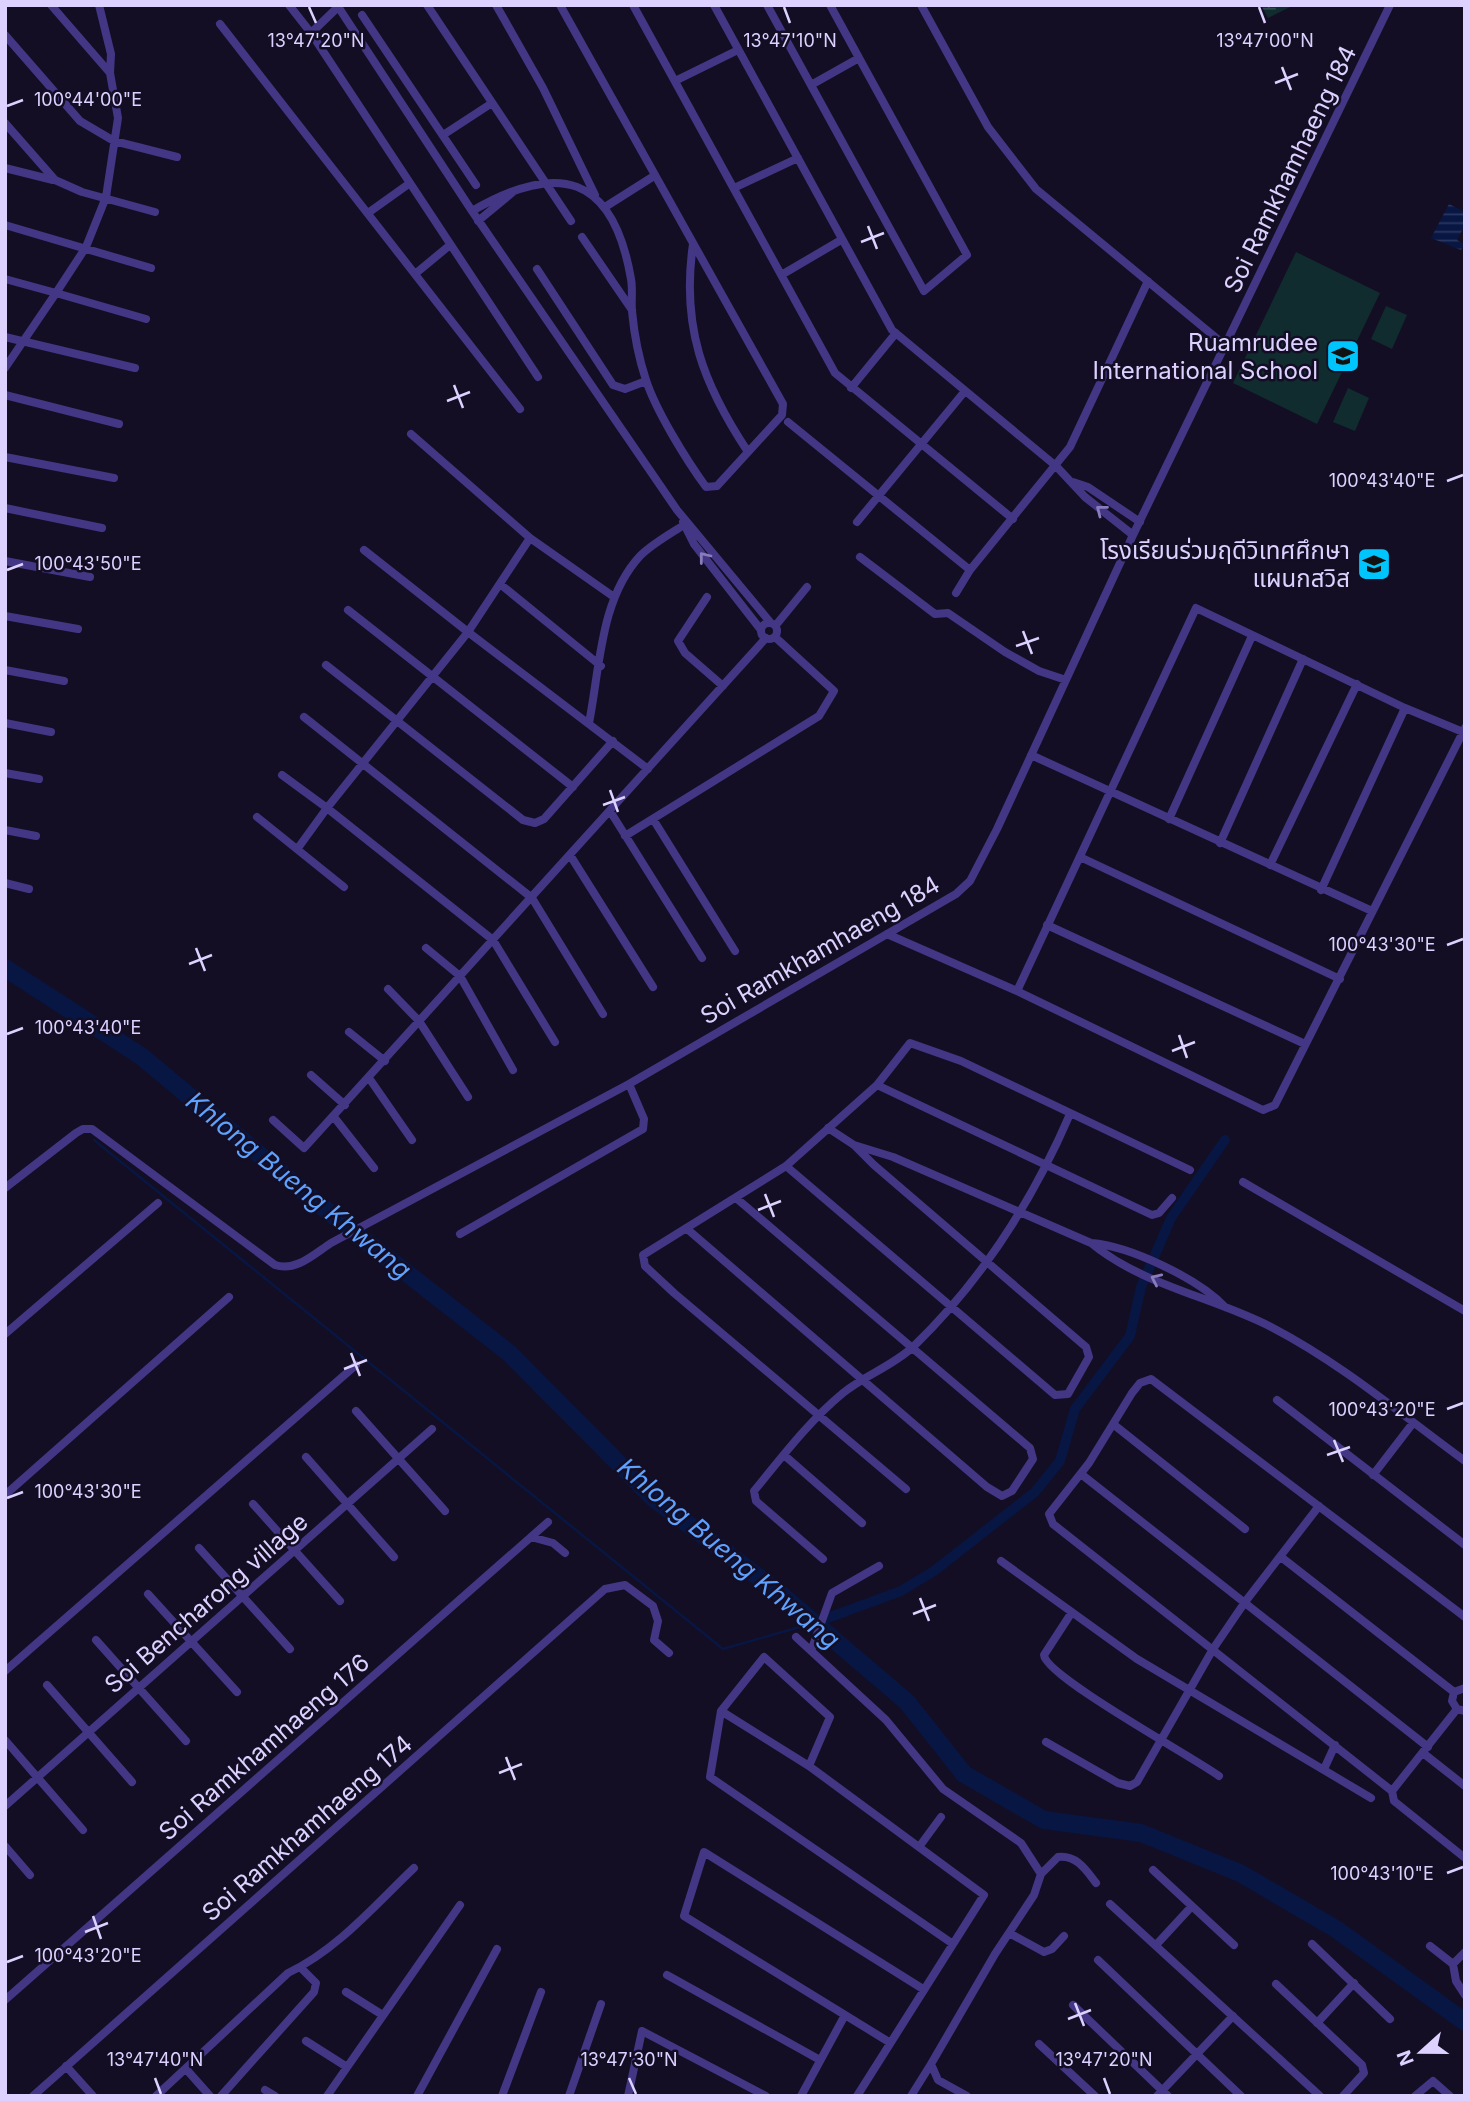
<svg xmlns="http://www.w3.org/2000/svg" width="1470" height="2101" viewBox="0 0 1470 2101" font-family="Inter,'Noto Sans Thai',sans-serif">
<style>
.wetland{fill:url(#wetland-marsh)}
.pitch{fill:#102c2e}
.water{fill:url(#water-rules)}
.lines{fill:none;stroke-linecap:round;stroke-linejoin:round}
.stream{stroke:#081643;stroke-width:2.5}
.canal{stroke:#081643;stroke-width:10}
.river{stroke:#081643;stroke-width:18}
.street{stroke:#433785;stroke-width:8}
.oneway{stroke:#887cbc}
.ticks{fill:none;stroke:#dcd1ff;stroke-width:2.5}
.labels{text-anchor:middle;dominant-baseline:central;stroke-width:5;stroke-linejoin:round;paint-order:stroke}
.street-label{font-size:24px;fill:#dcd1ff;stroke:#140e24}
.poi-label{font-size:24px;fill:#dcd1ff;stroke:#140e24;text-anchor:end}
.water-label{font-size:26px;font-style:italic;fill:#5fa1ff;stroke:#140e24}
.ticks-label{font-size:18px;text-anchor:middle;fill:#dcd1ff;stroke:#140e24;stroke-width:5;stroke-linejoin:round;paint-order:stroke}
</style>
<defs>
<pattern id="wetland-marsh" width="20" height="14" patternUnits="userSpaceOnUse" patternTransform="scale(1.75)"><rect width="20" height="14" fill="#102c2e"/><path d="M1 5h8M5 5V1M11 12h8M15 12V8" fill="none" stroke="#324a4d"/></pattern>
<pattern id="water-rules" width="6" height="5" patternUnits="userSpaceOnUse" patternTransform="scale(1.75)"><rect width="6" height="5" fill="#081643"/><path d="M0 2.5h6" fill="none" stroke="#2b375f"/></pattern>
</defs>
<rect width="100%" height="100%" fill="#140e24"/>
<path class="wetland" d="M1261,5h33l-26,13z"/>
<path class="pitch" d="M1296,252l84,41 -63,131 -84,-41z
M1386,306l21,9 -15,34 -21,-10z
M1348,388l21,10 -14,33 -22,-9z"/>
<path class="water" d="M1449,204l16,8v13l-8,15 7,4 -3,6 -30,-12z"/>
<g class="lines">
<path class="stream" d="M94,1140l629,509 91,-26"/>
<path class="canal" d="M814,1623l87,-32 33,-20 101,-79 25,-31 15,-52 55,-73 11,-49 30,-69 54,-78"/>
<path class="river" d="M5,968l136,88 180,150 188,147 143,144 125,94 130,111 57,72 80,46 97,13 99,40 96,56 129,93"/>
<path class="street" d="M51,5l59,68
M289,5l22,28 227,344
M337,5l135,206 205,299 93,112
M427,5l144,216
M496,5l47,83 52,107
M633,5l202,368 178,146
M714,5l178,325 164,136 29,31 48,38
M767,5l157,286 43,-36 -137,-250
M921,5l67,122 48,62 190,157
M362,15l114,170
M220,24l300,385
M311,33l27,-26
M5,35l75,86 34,20 63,16
M675,81l63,-31
M811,85l48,-27
M5,123l50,57 27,12 73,20
M443,135l49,-32
M5,168l48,12
M734,188l64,-30
M605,207l49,-31
M472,211c86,-50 141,-37 159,68 2,11 0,22 1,32 2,22 7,48 14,69 10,31 41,81 60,107l11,-1 65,-71 1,-11 -223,-399
M368,213l42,-30
M478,221l35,-29
M5,225l146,43
M582,237l50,73
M693,244c-12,83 10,140 55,208
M537,269l76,116 12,4 21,-8
M415,274l35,-29
M783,274l58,-34
M5,279l51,14 30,-46 20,-50 12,-79 -8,-45 1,-19 -12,-49
M5,337l130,31
M5,368l51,-75 90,26
M851,388l45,-55
M5,395l114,29
M788,422l182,148
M411,434l119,104 84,59
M5,457l109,21
M1073,482l15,5 52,35
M5,508l97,20
M683,522l11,22 67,86
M857,522l108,-131
M530,538l-62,94 180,137
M860,557l75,57 13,-1 57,39 34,19 27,9
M5,561l85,16
M500,584l101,82
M956,593l14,-23 100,-123 78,-166
M707,597l-29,44 7,12 38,33
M348,610l225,177
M5,616l73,13
M761 631a8 8 0 1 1 16 0a8 8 0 1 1-16 0Z
M776,625l31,-38
M326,665l197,155 12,3 9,-4 69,-78
M5,670l59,11
M304,717l228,181 71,116
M5,723l46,9
M589,723c11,-55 11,-124 51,-167 12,-12 30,-22 44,-31
M1031,755l341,156
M5,773l34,6
M282,775l45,33 141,-176 -104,-82
M610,811l92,147
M257,817l87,70
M653,819l82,132
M1169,819l83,-183
M5,830l31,6
M625,836l194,-120 15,-25 -59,-54
M1220,843l83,-184
M298,848l29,-40 166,132 62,102
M570,855l83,132
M1080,857l260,122
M1270,865l87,-181
M5,883l24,6
M1321,890l84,-182
M1047,925l258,119
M887,934l130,57 246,119 12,-5 190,-377
M426,948l34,28 53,94
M388,989l31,32 49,76
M1017,991l179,-383 209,100 58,24
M349,1032l36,29
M311,1075l34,30
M369,1078l43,62
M877,1085l275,130 7,-2 13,-15
M334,1117l40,51
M273,1120l31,28 462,-510
M854,1145l39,12 198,86c52,43 123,54 182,85 69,36 129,87 192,133
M786,1166l269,229 13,-1 21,-37 -3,-10 -212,-182 -20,-20 -26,-17
M1243,1182l222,129
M5,1188l71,-55 7,-4h9l183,136c21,7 39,-11 56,-22l298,-159 327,-190 14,-13 27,-52 136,-294 257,-530
M686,1228l301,259 15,9 10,-5 21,-32 -3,-11 -294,-250
M460,1234l183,-105 1,-10 -15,-35
M1091,1243c39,3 108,36 134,64
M5,1334l153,-131
M1277,1400l188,145
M356,1411l89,100
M1113,1424l132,105
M784,1455l78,68
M306,1457l88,100
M1081,1474l347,273
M1373,1475l40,-52
M906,1489l-232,-196 -29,-27 -2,-11 143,-89 91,-81 33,-42 51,18 229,109
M5,1495l224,-198
M253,1504l87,97
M531,1537l22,6 12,10
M199,1548l91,101
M1281,1557l173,135
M823,1559l-67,-58 -2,-10c28,-34 55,-70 89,-98 22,-18 50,-27 71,-47 68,-66 119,-146 156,-232
M1001,1561l136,98 234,139
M148,1594l89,98
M1072,1612l-28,43c1,21 149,102 175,121
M1465,1617l-314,-238 -11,4 -8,10 -43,70 -40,51 4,10 339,267 2,10 71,57
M796,1637l90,83 57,69 78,54 20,31 -7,21 -39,59 -64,110 7,16 29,16
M96,1640l90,101
M811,1651l21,-58 47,-27
M5,1671l351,-306
M47,1685l85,97
M1465,1688l-11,4 -2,9 5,8 8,2
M721,1711l88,55 175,129 -127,201
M5,1740l78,90
M1046,1742l72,41 12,3 7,-4 76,-133 32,-47 74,-96
M1423,1753l42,33
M809,1766l21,-49 -66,-60 -43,54 -11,66 243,167
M1324,1769l11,-24
M1392,1791l65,-82
M5,1806l427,-377
M5,1846l25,29
M919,1847l22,-30
M1153,1870l81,75
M1041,1874l17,-17c19,-2 28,13 38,26
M1110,1904l210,192
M1009,1933l35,19 8,-3 12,-13
M1312,1944l78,75
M1156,1945l36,-39
M1430,1946l23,18
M1465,1952l-12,12 3,17 9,14
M1098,1960l143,136
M667,1975l153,85
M1276,1984l86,81 2,8 -21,23
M346,1992l35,22
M5,2000l543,-478
M1073,2005l95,91
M845,2015l-161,-99 20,-64 219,137
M1317,2023l37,-40
M306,2041l41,26
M1039,2044l56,52
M66,2066l27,30
M186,2069l24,27
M265,2090l10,6
M33,2096l572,-507 20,-4 28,21 5,15 -4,19 15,13
M156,2096l132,-123c49,-23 87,-68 126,-105
M221,2096l93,-104 2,-9 -15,-15
M327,2096l133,-191
M417,2096l80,-147
M502,2096l39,-104
M569,2096l32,-92
M628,2096l14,-65 124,65
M801,2096l44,-81 44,27
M911,2096l20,-32
M1157,2096l76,-80
M1415,2096l18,-15 17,15"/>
</g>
<defs><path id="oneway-chevron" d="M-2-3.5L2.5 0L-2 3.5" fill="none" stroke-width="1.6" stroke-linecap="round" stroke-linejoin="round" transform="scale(1.75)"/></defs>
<g class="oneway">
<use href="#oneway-chevron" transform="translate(1101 510) rotate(-142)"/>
<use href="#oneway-chevron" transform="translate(704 557) rotate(-128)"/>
<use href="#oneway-chevron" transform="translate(1156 1279) rotate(-155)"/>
</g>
<path class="ticks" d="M309,7l7,16M784,7l6,16M1259,7l6,16M1282,67l9,23M1275,83l23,-9M7,106l16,-6M868,226l9,23M861,242l23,-9M454,385l9,23M447,401l23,-9M1447,481l16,-6M7,570l16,-6M1023,631l9,23M1016,646l23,-8M610,790l8,22M603,805l22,-8M1447,945l16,-6M196,948l9,23M189,964l23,-9M7,1034l16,-6M1179,1035l8,23M1172,1051l23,-9M765,1194l9,23M758,1210l23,-9M351,1353l9,23M344,1369l23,-9M1447,1409l16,-6M1334,1440l9,22M1327,1455l23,-8M7,1498l16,-6M920,1598l9,23M913,1614l23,-9M506,1757l9,23M499,1773l23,-9M1447,1873l16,-6M93,1916l8,23M85,1932l23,-9M7,1962l16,-6M1075,2003l9,23M1068,2019l23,-9M155,2078l6,16M629,2078l7,16M1104,2078l6,16"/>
<defs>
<g id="school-square" transform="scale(1.75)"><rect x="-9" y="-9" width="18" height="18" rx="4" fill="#00c4fc" stroke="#140e24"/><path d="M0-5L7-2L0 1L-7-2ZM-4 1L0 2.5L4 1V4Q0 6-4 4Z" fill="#111"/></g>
</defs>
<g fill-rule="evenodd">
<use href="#school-square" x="1343" y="356"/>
<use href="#school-square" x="1374" y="564"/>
</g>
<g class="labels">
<g class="street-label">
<text transform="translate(1290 169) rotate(-64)">Soi Ramkhamhaeng 184</text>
<text transform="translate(820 950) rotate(-30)">Soi Ramkhamhaeng 184</text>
<text transform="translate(206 1603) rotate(-41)">Soi Bencharong village</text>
<text transform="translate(264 1747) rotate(-41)">Soi Ramkhamhaeng 176</text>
<text transform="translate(307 1828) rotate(-41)">Soi Ramkhamhaeng 174</text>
</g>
<g class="poi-label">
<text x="1318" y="342">Ruamrudee<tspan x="1318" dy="28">International School</tspan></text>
<text x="1350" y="550">โรงเรียนร่วมฤดีวิเทศศึกษา<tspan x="1350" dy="28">แผนกสวิส</tspan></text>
</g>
<g class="water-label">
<text transform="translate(299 1185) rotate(39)">Khlong Bueng Khwang</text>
<text transform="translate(729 1553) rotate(40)">Khlong Bueng Khwang</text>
</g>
</g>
<g class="ticks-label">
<text x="790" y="47">13°47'10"N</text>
<text x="316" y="47">13°47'20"N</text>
<text x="1265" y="47">13°47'00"N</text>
<text x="88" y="106">100°44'00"E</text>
<text x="1382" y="487">100°43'40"E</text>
<text x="88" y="570">100°43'50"E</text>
<text x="1382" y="951">100°43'30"E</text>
<text x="88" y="1034">100°43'40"E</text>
<text x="1382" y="1416">100°43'20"E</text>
<text x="88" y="1498">100°43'30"E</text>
<text x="1382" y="1880">100°43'10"E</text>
<text x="88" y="1962">100°43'20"E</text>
<text x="155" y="2066">13°47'40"N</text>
<text x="629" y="2066">13°47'30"N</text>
<text x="1104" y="2066">13°47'20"N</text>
</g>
<rect width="1470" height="2101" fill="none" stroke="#dcd1ff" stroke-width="14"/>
<g transform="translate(1421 2052) rotate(249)" stroke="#140e24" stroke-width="5" paint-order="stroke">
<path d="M0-5L12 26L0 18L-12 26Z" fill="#dcd1ff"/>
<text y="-10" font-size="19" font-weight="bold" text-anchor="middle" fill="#dcd1ff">N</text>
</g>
</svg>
